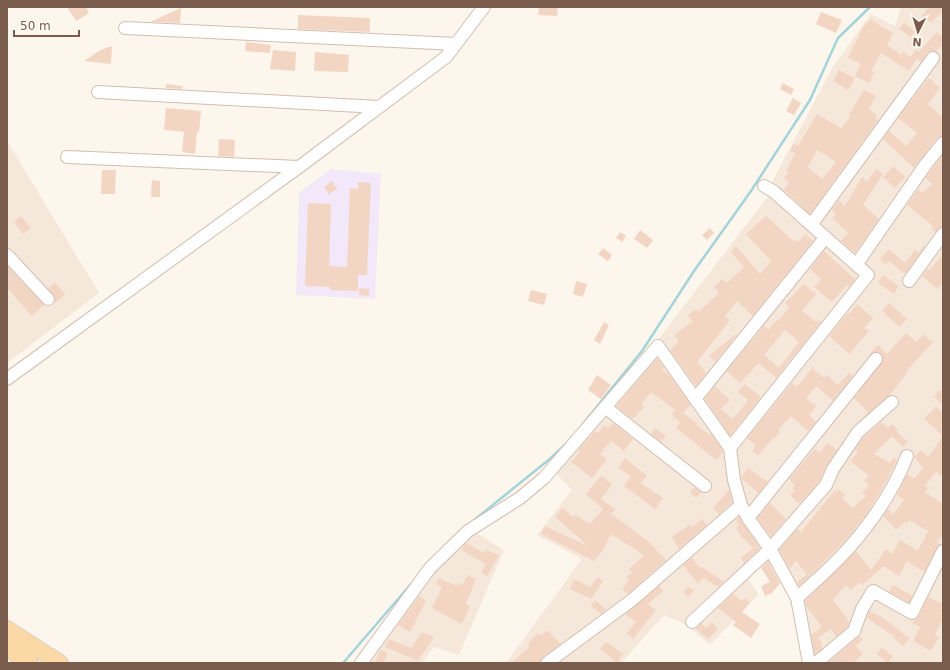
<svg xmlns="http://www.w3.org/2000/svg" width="950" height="670" viewBox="0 0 950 670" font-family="'DejaVu Sans',sans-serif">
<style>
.residential{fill:#f5e8da}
.education{fill:#f3e8fa}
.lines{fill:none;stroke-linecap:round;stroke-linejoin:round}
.stream{stroke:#a5d3da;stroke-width:2.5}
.building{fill:#f3d5c3;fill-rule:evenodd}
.minor-casing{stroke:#d1beb0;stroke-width:14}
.major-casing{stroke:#dad1cd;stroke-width:18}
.minor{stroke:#fff;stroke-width:12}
.major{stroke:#fbd9a5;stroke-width:16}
</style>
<rect width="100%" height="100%" fill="#fdf6ec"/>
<path class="residential" d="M901,7h42v656h-138l-9,-58 -25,-53 -26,23 14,19 -49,51 -23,-20 -23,-10 -43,48h-115l76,-104 -45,-24 35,-45 -16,-17 213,-278 2,-11 63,-119 37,-51 24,12z
M7,141l92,152 -92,70z
M473,531l31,19 -45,105 -26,-8 -11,16h-57l55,-74z"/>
<path class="education" d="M331,169l50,5 -6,125 -79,-4 3,-102z"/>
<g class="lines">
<path class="stream" d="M582,425l60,-74 52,-80 57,-80 59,-91 28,-62 32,-31
M473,521l78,-63 18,-17
M446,545l9,-9
M343,663l68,-79"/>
</g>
<path class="building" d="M67,7h19l3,6 -13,8z
M539,7h19l-1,9 -19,-1z
M930,7h13v4l-12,12 -9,-8z
M181,8l-1,15 -28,-1v-1z
M821,12l21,8 -6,13 -20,-9z
M298,15l72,3v14l-72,-3z
M871,19l9,6v1l13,7 -6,12 15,10 1,-3 7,5 6,-7 3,2 18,-20 6,6v6l-7,7h-6l-3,2 -6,9 -4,-3 -8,12 -28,-18 -10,18 3,1 -5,11 -14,-7 6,-12 -13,-6 15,-31z
M904,23l11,8 -4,6 -12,-8z
M246,42l25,3 -1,8 -25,-2z
M112,46l-1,18 -27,-3 16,-11z
M273,50l23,2 -1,19 -25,-2z
M315,52l34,3 -1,17 -34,-1z
M839,70l16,8 -7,12 -15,-9z
M929,78l11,10 -12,16 15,14v18l-6,2 -23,30 -31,-29 6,-8 17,15 11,-13 -19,-15z
M783,83l11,6 -3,6 -11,-6z
M166,84l17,2 -1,3 -16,-1z
M864,90l12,6 -7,13 8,6 -2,3 3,2 -68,94 -26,-24 5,-8 -5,-3 4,-7 -2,-1 9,-18 -5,-2 3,-7 5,2 19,-32 24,14 10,-12 -2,-1zM817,150l19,12 -14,17 -14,-12z
M793,98l8,5 -7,12 -8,-4z
M166,108l35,3 -2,21h-2l-2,22 -13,-2 2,-20 -20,-2z
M219,139l16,1 -1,17 -16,-1z
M943,155v72l-8,5 -4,-4 2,-2 -26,-21 11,-16 4,4 10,-9 -7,-6z
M893,166l12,11 -10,11 -12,-11z
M876,169l7,5 -20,31 16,14 -24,34 -14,-12 7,-8 -16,-15 4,-4 -4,-4 7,-10 6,6 17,-29 5,4z
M102,170h14l-1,24h-14z
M152,180l8,1v16h-9z
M332,181l5,8 -8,5 -5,-7z
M358,182l13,1 -4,92h-9v16l-28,-1v-3l-25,-1 3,-83 23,1 -2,62 18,1 3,-79 8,1z
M21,216l10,12 -8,6 -9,-12z
M766,216l27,25 2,-1 3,2 7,-8 8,7 -60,75 -16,-15 -12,15 5,4 -33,42 9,11 -10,13 -26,-36 9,-9 -5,-6 19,-14 -5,-6 8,-6 2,3 21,-19 -5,-6 8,-8 5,4 17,-16 -13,-15 5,-6 24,28 11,-13 -25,-27z
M710,228l4,5 -7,7 -5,-5z
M640,230l13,10 -6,8 -13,-9z
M620,232l6,4 -4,6 -6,-4z
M924,245l1,1 -20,28 -16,-13 -3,4 -6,-6 9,-10 16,14 10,-13 3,3z
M603,248l9,7 -4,6 -10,-7z
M824,251l31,28 -6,8 -2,-2 -15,17 -18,-15 7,-8 -11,-10z
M943,255v28l-6,6 -15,-13 5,-7 2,1z
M7,266l37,39 -12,11 -25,-28z
M883,275l16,11 -5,8 -16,-11z
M576,281l11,3 -4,13 -10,-3z
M55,283l10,11 -10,9v-6l-7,-9z
M804,284l12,10 -14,17 14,11 2,-2 3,2 -45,56 -17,-15 -19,20 -13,-12 37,-45 5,3 8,-9 1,1 11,-14 -4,-4zM785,330l14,12 -20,26 -15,-13z
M359,288l10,1v7l-10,-1z
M531,290l16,4 -3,11 -16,-4z
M889,303l18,16 -8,8 -17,-16z
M857,304l16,14 -9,10 5,3 -20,23 -20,-18 19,-23 1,1z
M604,322l5,3 -9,19 -6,-4z
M906,333l10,9 7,-8 10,8 -28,31 1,1 -16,21 -30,26 8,-9 -14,-14 29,-38v-4l-5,-4 -9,3 9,-10 9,9z
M736,334l1,1 -22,27 -6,-6z
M657,358l7,9 -2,3 8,6 21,29 -8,8 15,11 -1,2 13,9 1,-2 12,18v2l-7,7 -40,-32 4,-6 -8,-7 3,-5 -24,-18 -10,13 3,2 -11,12 -17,-13z
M812,368l12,10 3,-3 11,10 11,-12 4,3 -20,25 -17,-15 -10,12 10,8 -7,9 7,7 -8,9 -17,-15 -13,14 2,2 -6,7 -1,-1 -15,18 -6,-5 4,-6 -9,-7 45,-55 5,4z
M597,375l14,10 -10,14 -13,-9z
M745,384l16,13 -31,39 -25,-37 10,-13 15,14 -9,9 12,10 15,-19 -10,-8z
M939,390l4,4v11l-9,-8z
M936,406l7,7v64l-7,-5 -11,14 3,2 -3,4 18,12v30l-6,9 3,1 -16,28 -17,-11 -8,15 -15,-10 -22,19 -2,-3 -9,8 -5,-5 -13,15 14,18 2,4 -1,5 -12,10 -5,-8 -13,9 4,5 -1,3 2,2 -8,6 -4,-19 11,-8 -16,-21 -1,-5 51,-50 15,19 15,-21 6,5 8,-14 18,11 10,-20 -19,-11 -2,4 -2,-2 -9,8 -13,-14 5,-7 5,6 11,-15 -7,-5 10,-21 7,5 9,-11 -9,-11 7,-7 7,7 15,-21 -19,-17z
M881,422l7,6 4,-4 6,6 -2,1 12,11 -5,5 -11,-11 -18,18 16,9 3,-5 4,2 -15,29 -14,23 -26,32 -43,42 -2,-4 10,-8 -11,-13 -6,8 -11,-19 18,-21 4,3 34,-42 1,1 3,-2 6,6 -3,3 11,10 13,-12 -4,-3 7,-8 -5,-5 5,-4 -19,-15 8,-9 -3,-2 9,-13z
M613,423l20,16 -9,12 -13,-10 -11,13 7,5 -15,19 -21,-16 9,-10 -2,-2 17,-19 3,2 6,-8 4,3z
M655,428l11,8 -5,6 -10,-8z
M827,443l10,7 -10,15 -7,16 -21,23 -9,-9 5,-4 -3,-3 3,-3 -6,-6 26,-30 5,4z
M625,458l22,18 -6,7 22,15 -8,11 -31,-23 7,-10 -13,-8z
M748,468l20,14 -18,22 8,-11 -17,-15z
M601,476l11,8 -11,15 14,10 -4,5 37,27 18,19 -38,34 -6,-4 7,-10 -3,-3 6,-5 -3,-3 15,-14 -33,-21 -8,16 -9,11 -53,-27 4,-8 43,20 -33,-29 7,-9 11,9 2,-2 15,9 13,-15 -17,-15z
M694,487l7,5 -5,6 -6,-6z
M729,490l3,12 -13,12 -6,-6z
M773,499l-3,4 16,16 -15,18 -14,-19z
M739,517l21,31 -16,15 -3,-5 12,-10 -9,-10 -1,1 -7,-11 3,-3 -3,-5z
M702,519l5,6 -28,24 -7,-12 19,-13 1,3z
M466,543l18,10 2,-3 13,5 -12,21 -6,-3 5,-9 -25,-14z
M692,558l8,10 2,-1 22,15 -6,5 -14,-9 -6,6 -15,-19z
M768,561l12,22 -8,10 -7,3 -4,-10 9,-4 -9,-14z
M467,575l9,4 -10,25 4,2 -8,18 -30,-16 10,-21 -6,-3 3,-6 18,8 1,-3 5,2z
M598,577l5,4 -12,18 -21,-10 4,-10 16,8z
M893,585l19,11 -3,7 -20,-11z
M659,586l4,5 -15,13 8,6 -23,29 -6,-6 9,-11 -11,-8z
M689,587l5,4 -6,6 -5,-5z
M733,594l9,7 3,-3 5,5 -8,9 18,12 -9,14 -18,-13 3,-3 -18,-14z
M419,596l7,5 -16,31 -12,-7z
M928,597l15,7 -3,5 3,1v8l-8,17 4,2 -8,14 -18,-10 7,-14 -8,-4 7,-7z
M595,600l11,9 -5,5 -10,-8z
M869,611l13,6 27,21 -6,8 -9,-8 1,-1 -28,-19z
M712,622l6,7 -10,10 -13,-11 6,-5 5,5z
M547,630l14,14 -18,13 -3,6h-29l18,-16 -1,-1 2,-5 8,-8 3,3z
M422,632l12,5 -16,24 -33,-14 4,-8 22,9z
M859,636l4,3 -7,7 7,8 -10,9h-25z
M606,642l17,12 -6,9 -17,-14z
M882,648l11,8 -5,7 -11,-9z
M380,650l8,3 -5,10h-8z"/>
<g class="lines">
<g class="minor-casing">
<path id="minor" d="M125,28l331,16
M98,92l281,15
M67,157l232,10
M811,225l122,-167
M7,255l41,44
M856,265l70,-101 17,-21
M909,281l34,-47
M7,379l292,-212 147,-110 38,-50
M695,399l130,-161
M605,407l100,79
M730,448l138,-173 -95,-84 -9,-5
M748,518l128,-159
M797,598c17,-16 35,-31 51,-49 24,-27 46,-59 59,-93
M692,622l78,-73 56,-64 7,-16 25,-37 34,-30
M361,663l69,-95 38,-37 52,-33 24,-20 114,-132 72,102 4,32 7,25 7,13 22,31 27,49 12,65
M547,663l85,-63 109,-95
M816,663l38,-32 8,-22 11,-18 39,22 31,-62"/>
</g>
<g class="major-casing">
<path id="major" d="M7,629l53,34
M7,648l23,15"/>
</g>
<use href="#minor" class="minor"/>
<use href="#major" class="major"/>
</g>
<rect width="950" height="670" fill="none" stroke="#7a5c4d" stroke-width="16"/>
<g transform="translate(918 32) rotate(185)" stroke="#fffaf3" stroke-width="3" paint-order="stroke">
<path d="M0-3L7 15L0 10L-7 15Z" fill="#7a5c4d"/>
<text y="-6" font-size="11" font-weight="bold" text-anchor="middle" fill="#7a5c4d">N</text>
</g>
<path d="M14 30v6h65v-6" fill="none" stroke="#7a5c4d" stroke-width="2"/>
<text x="20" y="30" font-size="12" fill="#7a5c4d" stroke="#fffaf3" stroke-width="3" paint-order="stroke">50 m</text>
</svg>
